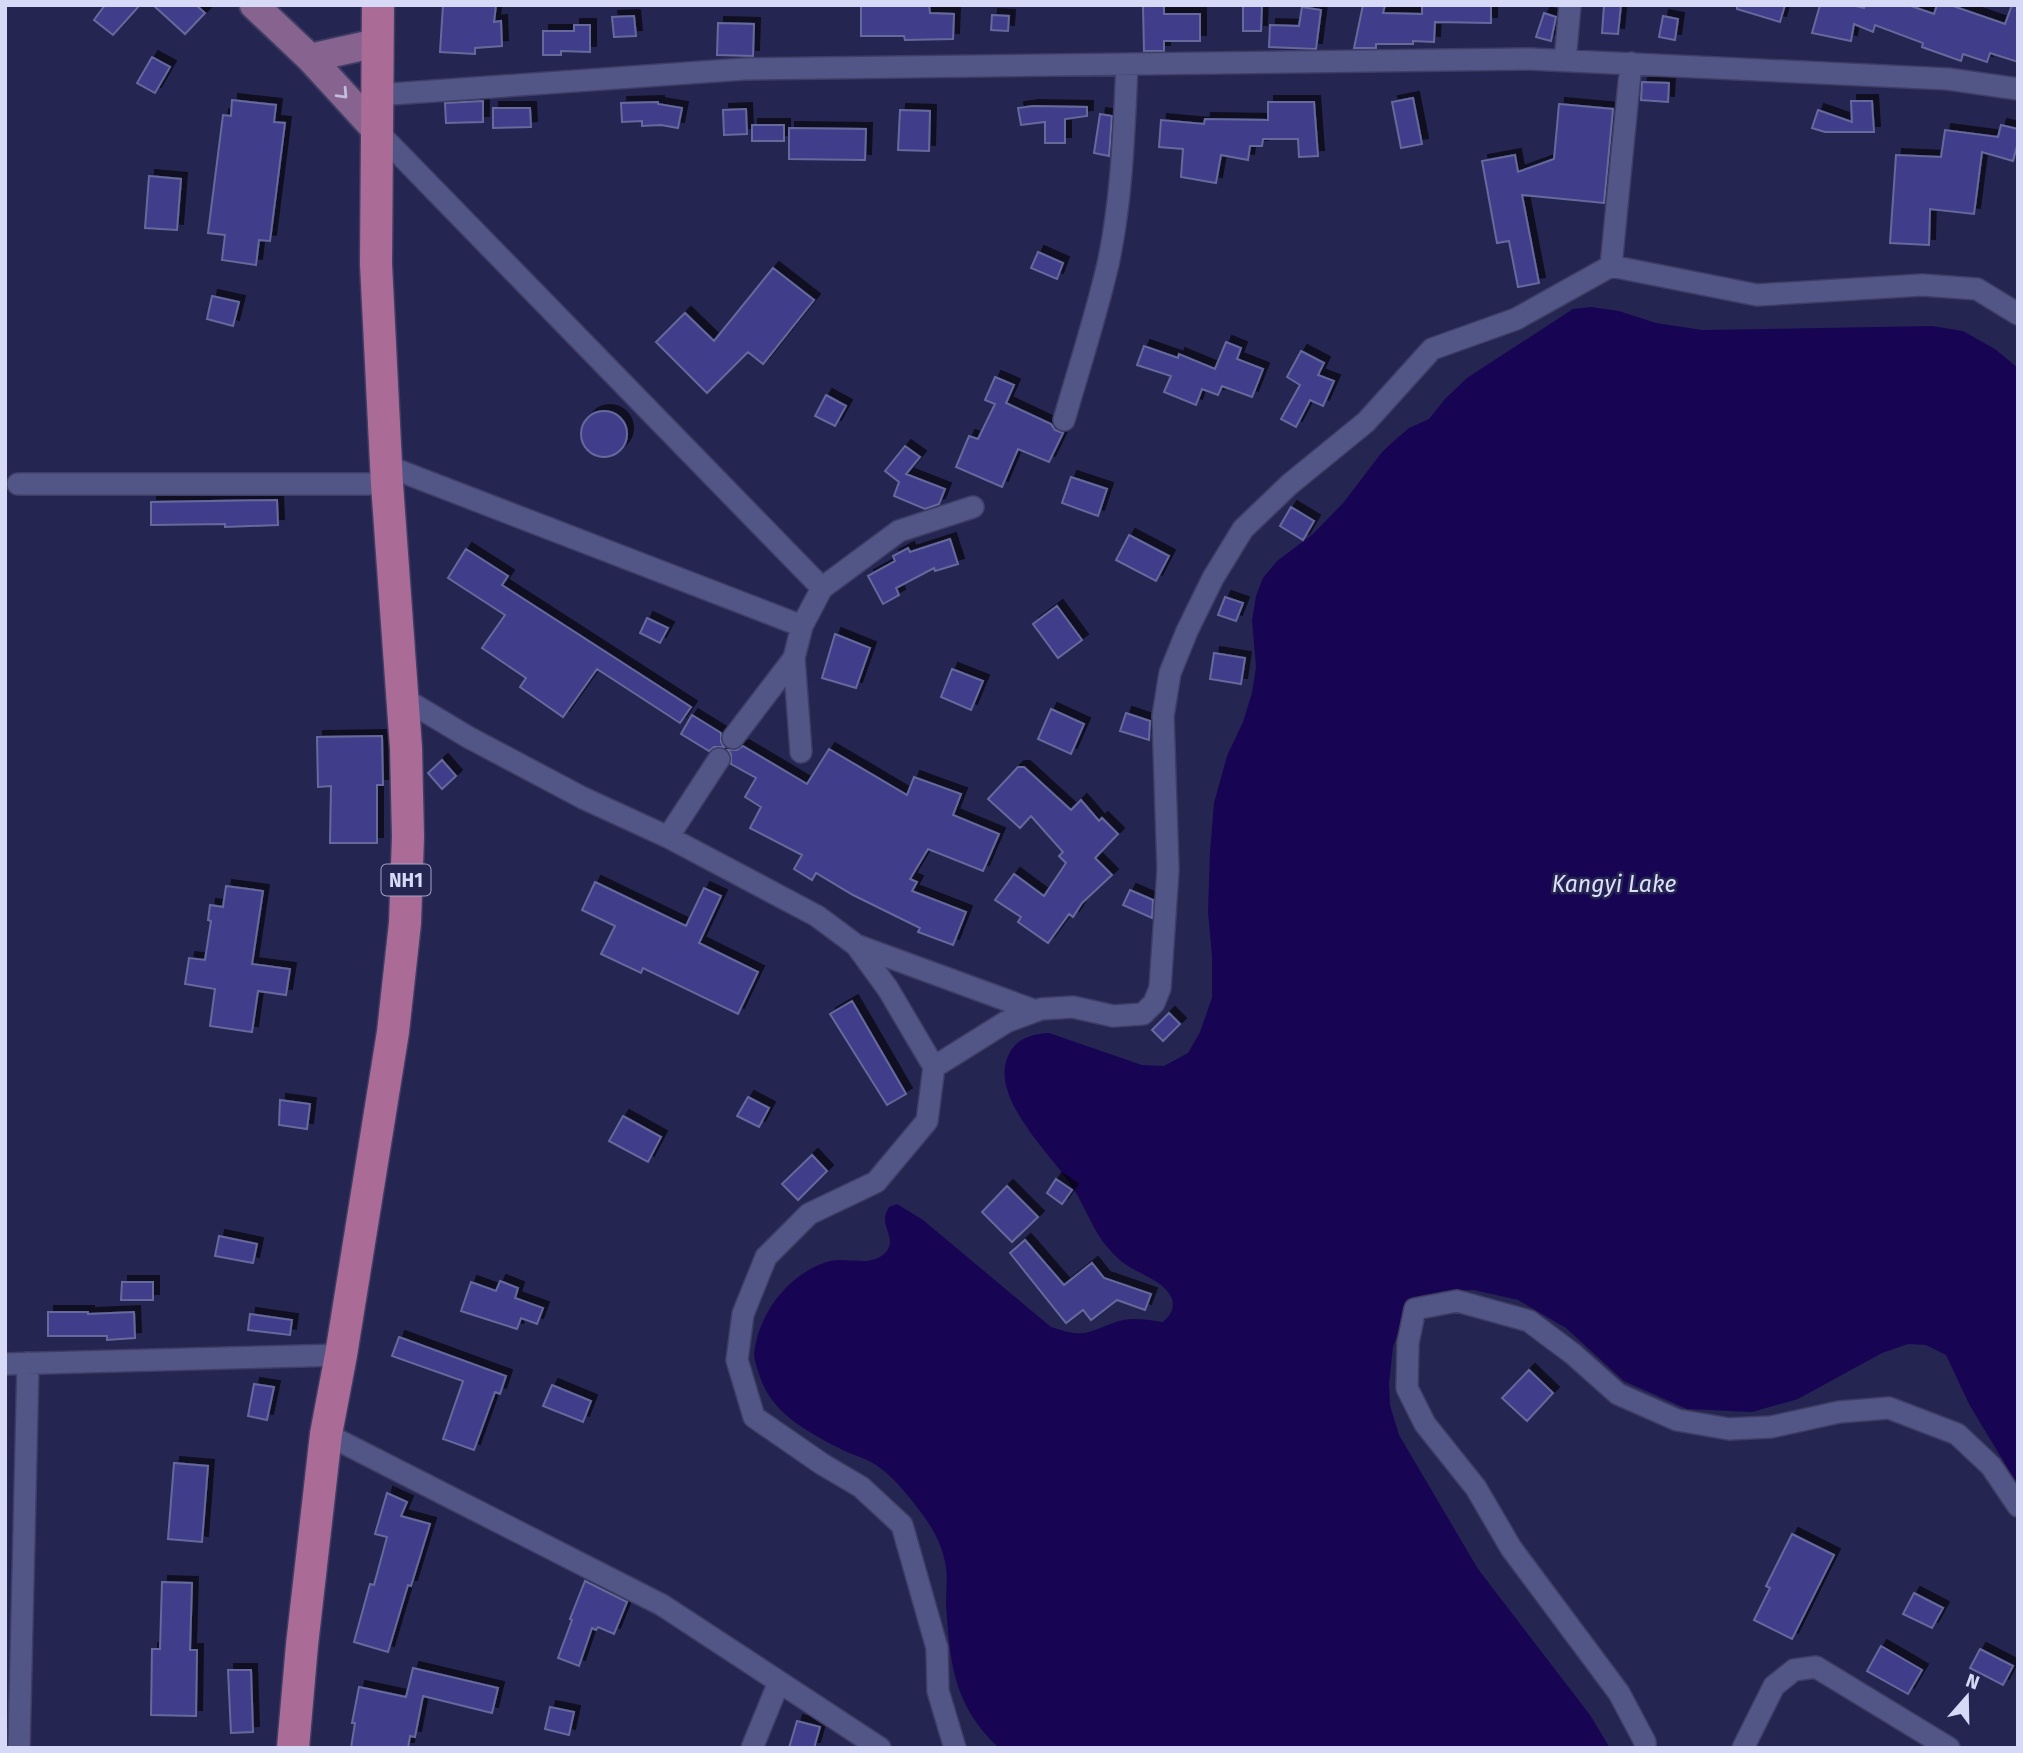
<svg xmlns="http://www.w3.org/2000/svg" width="2023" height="1753" viewBox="0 0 2023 1753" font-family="'Fira Sans',sans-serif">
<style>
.water{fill:#170554}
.building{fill:#3f3d8b;stroke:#65699c;stroke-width:2;filter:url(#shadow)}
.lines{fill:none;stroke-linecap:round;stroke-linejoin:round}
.minor-casing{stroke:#3f3d64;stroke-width:24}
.major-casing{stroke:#3f3d64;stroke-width:32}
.highway-casing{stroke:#3f3d64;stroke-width:35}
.minor{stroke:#525687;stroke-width:21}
.major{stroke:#876390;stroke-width:28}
.highway{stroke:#aa6b96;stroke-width:32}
.oneway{stroke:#c2bcdd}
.labels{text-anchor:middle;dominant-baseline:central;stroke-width:5;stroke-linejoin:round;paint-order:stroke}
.shield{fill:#252552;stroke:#a1a4c6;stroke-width:2}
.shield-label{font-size:19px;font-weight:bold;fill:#d6daf7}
.water-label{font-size:23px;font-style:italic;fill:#dde0f7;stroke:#252552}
</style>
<defs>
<filter id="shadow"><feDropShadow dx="6" dy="-6" stdDeviation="0" flood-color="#0009"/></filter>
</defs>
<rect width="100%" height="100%" fill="#252552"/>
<path class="water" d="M1591,307l28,4 37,12 46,7 230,-4 31,5 32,18 23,19v1117l-48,-79 -24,-51 -20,-10 -18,-1 -26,9 -84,46 -46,13 -65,-3 -63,-28 -58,-53 -48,-28 -44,-10 -31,1 -22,9 -18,19 -10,28 -4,36 1,22 9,30 79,134 112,146 20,33h-611c-46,-43 -49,-85 -53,-144 0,-13 2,-29 -1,-42 -4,-21 -16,-40 -29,-56 -12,-16 -24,-30 -40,-41 -12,-8 -27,-11 -39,-18 -33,-17 -67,-36 -78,-73 -2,-7 -5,-14 -5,-20 4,-41 36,-82 76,-93 18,-4 42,7 56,-9 10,-12 -2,-22 -1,-35 0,-1 3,-9 4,-10l8,-3 26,16 128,107c36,12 35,5 68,-6 15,-4 29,-1 44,1 7,-7 12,-13 9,-23 -8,-20 -36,-25 -51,-38 -6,-5 -13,-13 -18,-19 -13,-19 -21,-42 -34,-60 -22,-32 -81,-87 -60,-128 8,-16 23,-20 40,-21l93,32 22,1 24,-13 12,-21 12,-34v-42l-4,-44 2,-60 4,-49 13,-47 16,-34 9,-29 4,-26 -4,-46 4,-25 7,-18 14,-17 36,-27 31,-32 38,-50 13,-12 14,-12 20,-9 16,-20 22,-21 106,-69z"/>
<path class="building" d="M105,5h35l-27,30 -19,-15z
M153,5h43l9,8 -20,21z
M443,5h53l-2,17 7,-1 1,25 -27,2v6l-35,-2z
M861,5h68l1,8 24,1 -1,25 -48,1 -1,-4h-43z
M1143,5h21v9h36v27h-36v10h-20z
M1243,5h19l-1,26h-18z
M1363,5h22l-2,8 39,1v-9h69v18l-56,-1 -1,20 -21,-1v3h-37v4h-22z
M1604,5h17l-3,29 -16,-1z
M1737,5h48l-5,17 -43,-13z
M1820,5h32l12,3 1,-3h43l26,9 3,-9h13l55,19 7,-19h6v57l-28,-9 -3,9 -24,-8 -2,7 -39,-14 1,-4 -48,-18 -2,7 -19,-8 -3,17 -39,-8z
M1302,7l19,3 -5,39 -47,-2 1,-22 29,1z
M1544,13l12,4 -5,24 -15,-4z
M992,15l17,1 -1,15 -17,-1z
M634,16l2,20 -22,1 -2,-20z
M1663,16l15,3 -3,21 -16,-3z
M718,23l36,1 -1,32 -36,-1z
M574,25h16v27l-29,-1v4h-18v-24h31z
M152,57l18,10 -15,26 -18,-10z
M1642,82l27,1 -1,19 -27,-2z
M1413,98l9,46 -21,4 -9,-46z
M232,100l44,5 -2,17 11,1 -15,118 -11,-1 -3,25 -34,-5 3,-25 -17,-2 15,-118 8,1z
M483,101v21l-37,1 -1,-20z
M1851,101h21l2,31h-49l-13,-4 6,-18 34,12z
M658,102v2l24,4 -4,20 -17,-3 -19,1v-5l-20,1 -1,-19z
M1268,102h46l4,54 -19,1 -1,-18h-35l-1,7h-12l-2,14 -27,-5 -5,28 -35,-6 2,-28 -24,-2 2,-27 43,4 1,-5 63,1z
M1559,104l54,5 -9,94 -82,-8 17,88 -21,4 -9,-46 -12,2 -15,-82 33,-6 3,17 36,-13z
M1033,106l54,1v9l-22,3v24h-20v-21l-24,3 -3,-17z
M493,108h37l1,19 -38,1z
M746,109l1,25 -23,1 -1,-25z
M900,110l30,1 -1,40 -31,-1z
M1100,114l12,2 -3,40 -15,-3z
M752,125h32v16h-32z
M2001,125l17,4v13l-5,19 -31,-9 -8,62 -44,-5 -1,36 -39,-2 6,-88 45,2 4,-27 53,7z
M789,128l77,1 -1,31 -76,-1z
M149,176l32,3 -4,51 -32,-2z
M1038,252l25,11 -6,16 -26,-11z
M773,268l41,32 -51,64 -15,-12 -41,41 -51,-51 29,-29 29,28z
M212,296l27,6 -6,24 -26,-7z
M1226,342l15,6 -4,11 26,10 -11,28 -30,-11 -4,9 -16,-6 -6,16 -32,-13 7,-16 -34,-11 7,-19 34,12 1,-4 36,15z
M1301,351l23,12 -6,12 16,6 -11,25 -13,-6 -14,27 -15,-8 19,-34 -13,-8z
M995,377l19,8 -8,18 45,21 4,6 8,3 -14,29 -31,-13 -16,38 -46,-20 13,-31 9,3 17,-35 -10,-4z
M826,395l20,11 -11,20 -20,-10z
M581 434a23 23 0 1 1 46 0a23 23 0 1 1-46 0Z
M905,446l15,11 -14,17 39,15 -6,15 -14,5 -31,-13 5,-14 -14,-11z
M1071,477l36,12 -9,27 -36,-13z
M277,500l1,25 -53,2v-3l-74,1v-23z
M1291,507l23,14 -11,19 -23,-14z
M1129,535l40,21 -13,25 -40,-21z
M950,539l8,25 -23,7 -1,-3 -38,20 3,7 -16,9 -15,-28 27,-15 -2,-5 15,-8 2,4z
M466,549l42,27 -6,9 189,122 -11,16 -83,-54 -34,48 -43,-30 6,-9 -44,-30 23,-33 -57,-37z
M1225,597l18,6 -7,18 -18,-6z
M1057,606l25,34 -24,18 -25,-34z
M647,618l21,10 -8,15 -20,-10z
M835,634l35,14 -14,40 -34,-10z
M1214,653l31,5 -4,26 -31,-5z
M952,669l31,12 -12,29 -30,-13z
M1051,709l33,15 -13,30 -33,-15z
M1126,713l24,8 -1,19 -29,-9z
M692,715l29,18v9l3,5h-10l-5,4 -28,-17z
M382,736l1,49h-6v58h-47l1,-57 -13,1 -1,-50z
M743,746l64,38 22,-35 78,46 7,-18 47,17 -8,21 46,19 -16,37 -55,-22 -18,30 7,3 -5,9 54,21 -13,33 -35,-13 2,-4 -67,-33 -37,-22 -4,7 -18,-11 8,-14 -52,-27 11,-21 -16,-10 11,-19 -25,-14v-10l-3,-4h9z
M442,760l14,16 -14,13 -14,-16z
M1018,767h6l47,43 10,-10 18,21 3,-3 16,16 -23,24 17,17 -30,28 -9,14 -4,-3 -21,29 -30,-21 3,-5 -26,-17 19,-26 30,22 22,-33 -7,-7 4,-4 -32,-36 -11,12 -32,-29z
M595,882l91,44 18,-38 17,8 -22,47 59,29 -20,42 -95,-46 -2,5 -40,-19 14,-28 -33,-16z
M226,886l37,5 -11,73 38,5 -4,26 -28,-4 -6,41 -42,-6 5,-37 -30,-5 4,-26 16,2 6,-39 -3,-1 2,-15 13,2z
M1130,890l23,10 -1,18 -29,-13z
M852,1001l54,93 -19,11 -57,-91z
M1169,1013l11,11 -17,17 -11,-11z
M748,1097l21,11 -10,19 -22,-11z
M280,1100l30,4 -3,25 -28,-4z
M623,1116l38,21 -13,25 -39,-21z
M812,1155l15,16 -29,29 -16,-16z
M1056,1179l16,11 -10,14 -15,-11z
M1007,1186l31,31 -26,25 -30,-30z
M219,1236l38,8 -4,19 -38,-7z
M1025,1240l39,45 28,-22 12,15 47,16 -6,16 -28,-10 -26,20 -8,-10 -17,13 -56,-70z
M500,1281l18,7 -3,10 28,10 -6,16 -16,-6 -4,11 -56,-18 10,-29 25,9z
M122,1282h31v18h-32z
M48,1312h40v2l46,-2 1,26 -28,2v-4h-59z
M250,1314l42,6 -2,15 -42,-5z
M399,1337l107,39 -6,18 -5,-2 -21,58 -31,-11 20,-58 -71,-25z
M1529,1370l24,23 -26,28 -25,-23z
M254,1384l20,3 -7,33 -19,-4z
M552,1385l39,16 -8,21 -40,-16z
M174,1463l34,3 -6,76 -34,-3z
M387,1493l20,9 -6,14 29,8 -19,62 -3,-1 -20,67 -34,-10 16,-58 4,1 13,-48 -12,-3z
M1792,1534l42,21 -42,84 -38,-19 16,-32 -4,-2z
M585,1581l42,21 -13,32 -16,-7 -2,3 -4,-2 -13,38 -21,-8 14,-38 -2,-1z
M162,1582l30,1 -2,67h7l-1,66 -45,-1 1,-66h8z
M1914,1593l29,15 -11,20 -29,-14z
M1881,1646l41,24 -14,24 -41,-23z
M1980,1649l33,17 -10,19 -33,-17z
M413,1668l85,20 -6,25 -69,-17 -8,41 -5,-1 -2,12h-57l4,-25h-3l7,-36 47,10z
M228,1670h23l2,62 -22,1z
M550,1707l24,5 -5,23 -24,-6z
M797,1721l23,6 -6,21h-25z"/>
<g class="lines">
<g class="minor-casing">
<path id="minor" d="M1565,61l5,-56
M377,95l368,-26 785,-10 418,20 70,10
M376,130l446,458 -20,38 -8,32 7,94
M1611,266l20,-203
M1064,420c15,-52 32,-104 44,-156 14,-65 16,-133 19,-199
M387,466l415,160
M18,484h369
M822,588l77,-57 74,-24
M403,698l65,39 115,61 85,39 149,79 39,29 32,44 46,78 -7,54 -51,61 -67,32 -43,43 -23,57 -6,46 17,57 68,47 39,23 41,38 35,123 1,43 17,57
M733,738l61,-80
M668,837l51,-78
M856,945l180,66
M934,1067l72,-45 35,-13 32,-2 40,9 30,-2 11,-11 6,-15 8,-118 -5,-154 7,-43 17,-42 26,-53 30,-49 47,-45 76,-62 66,-73 84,-30 95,-53 146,29 165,-10 55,4 41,25
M5,1364l336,-9
M326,1434l336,171 218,143
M19,1748l9,-385
M752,1748l27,-66
M1645,1748v-6l-26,-49 -108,-145 -35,-60 -51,-64 -18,-36 1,-45 7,-34 42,-8 72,20 44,33 45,40 59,26 52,9 42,-2 68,-15 50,-4 68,26 34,32 27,40
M1743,1748l31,-62 20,-16 22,-3 133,81"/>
</g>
<g class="major-casing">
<path id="major" d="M254,5l56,53 66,72
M310,58l67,-15"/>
</g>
<g class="highway-casing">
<path id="highway" d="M293,1748l9,-103 24,-211 15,-79 52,-323 12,-109 3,-86 -2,-89 -19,-264 -11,-220 2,-259"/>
</g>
<use href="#minor" class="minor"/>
<use href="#major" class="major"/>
<use href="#highway" class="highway"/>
</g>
<defs><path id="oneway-chevron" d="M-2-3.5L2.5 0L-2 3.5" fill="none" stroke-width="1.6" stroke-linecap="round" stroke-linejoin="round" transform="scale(1.75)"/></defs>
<use class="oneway" href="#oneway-chevron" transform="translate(343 94) rotate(47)"/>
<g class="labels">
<rect class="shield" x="381.5" y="864.5" width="49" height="31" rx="5"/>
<g class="shield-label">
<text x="406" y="880">NH1</text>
</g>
<g class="water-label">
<text x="1614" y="884">Kangyi Lake</text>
</g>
</g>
<rect width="2023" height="1753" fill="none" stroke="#d6daf7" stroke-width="14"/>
<g transform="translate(1967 1697) rotate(20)" stroke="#252552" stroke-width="5" paint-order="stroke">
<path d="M0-5L12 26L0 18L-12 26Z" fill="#d6daf7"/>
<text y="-10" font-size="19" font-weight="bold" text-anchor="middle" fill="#d6daf7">N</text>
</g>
</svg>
